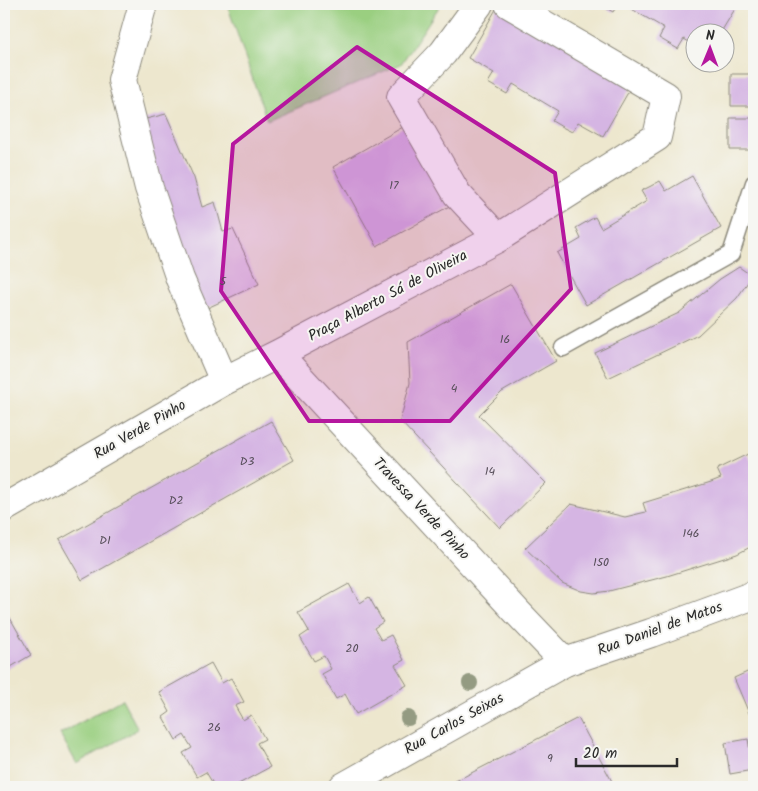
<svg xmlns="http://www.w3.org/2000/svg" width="758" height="791" viewBox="0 0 758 791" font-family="Kalam,sans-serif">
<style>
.green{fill:#9acf80;stroke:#627d56}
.building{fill:#d5b5e3}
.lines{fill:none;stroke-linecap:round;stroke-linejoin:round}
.lane-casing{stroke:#8c897c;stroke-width:19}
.street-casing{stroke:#8c897c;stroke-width:30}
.secondary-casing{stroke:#8c897c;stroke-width:30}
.lane{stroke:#fff;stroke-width:16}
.street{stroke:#fff;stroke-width:28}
.secondary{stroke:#fff;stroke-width:28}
.tree{fill:#949b82}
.marked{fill:#b5179e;fill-opacity:0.2;stroke:#b5179e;stroke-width:4;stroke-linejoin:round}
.labels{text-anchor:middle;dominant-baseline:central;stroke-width:4;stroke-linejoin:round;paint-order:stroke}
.number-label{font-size:12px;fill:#564e59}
.street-label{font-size:15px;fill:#2b2b2b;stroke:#f6f6f2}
</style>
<rect width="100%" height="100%" fill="#f6f6f2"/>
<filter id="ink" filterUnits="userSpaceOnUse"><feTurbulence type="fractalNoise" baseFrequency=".02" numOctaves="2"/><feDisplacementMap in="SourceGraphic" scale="10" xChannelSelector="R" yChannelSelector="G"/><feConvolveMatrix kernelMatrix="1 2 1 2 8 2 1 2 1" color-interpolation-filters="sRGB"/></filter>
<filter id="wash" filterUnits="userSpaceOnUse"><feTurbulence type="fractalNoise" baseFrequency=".0096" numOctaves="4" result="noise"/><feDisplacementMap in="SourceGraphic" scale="20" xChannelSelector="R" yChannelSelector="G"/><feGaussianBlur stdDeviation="1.12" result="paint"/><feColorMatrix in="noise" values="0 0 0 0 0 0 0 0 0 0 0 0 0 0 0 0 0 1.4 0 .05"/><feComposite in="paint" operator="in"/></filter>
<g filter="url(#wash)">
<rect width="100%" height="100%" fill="#ede7ce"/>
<path class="green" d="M227,4h214l-40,60 -134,57z
M122,699l16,30 -61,35 -17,-30z"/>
<g id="blocks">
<path class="building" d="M499,4l135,78 -31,54 -25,-14 -6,10 -10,-5 -10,-6 6,-10 -45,-27 -6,10 -19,-11 6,-10 -26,-15z
M599,4h19l-5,8z
M623,4h115l-17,28h-25v14l-12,-7 -6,10 -19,-11 5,-10z
M731,74h23v32h-23z
M166,114l28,64 8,29 13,-5 8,30 10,-3 26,55 -56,26 -16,-32 -45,-158z
M730,118h24v32h-24z
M410,123l45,80 -78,43 -44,-79z
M692,176l29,52 -135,77 -29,-52 24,-14 -5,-11 19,-11 6,11 46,-27 -6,-10 10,-5 9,-5 6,10z
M739,267l13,9 -15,22 -39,37 -90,43 -13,-25 84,-40 41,-34z
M511,284l45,77 -54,31 -23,23 67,68 -46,45 -100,-107 10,-38 -2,-41z
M271,421l23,39 -212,120 -23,-40z
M748,454l4,8 2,-1v84l-17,9 -70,22 -58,15 -15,2 -13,-2 -19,-8 -37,-35 46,-44 54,13 21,-5 -3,-9 68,-21 10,-4 -4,-9z
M349,584l11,19 9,-6 14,25 -9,6 7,12 10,-5 13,25 -9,5 12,20 -51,29 -11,-20 -9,5 -14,-25 9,-5 -7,-13 -10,5 -14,-24 9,-6 -11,-19z
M9,616l22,39 -27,16v-52z
M211,663l11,20 9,-5 13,24 -9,4 8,14 8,-5 14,24 -8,4 13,24 -37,20h-18l-9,-15 -9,5 -14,-24 9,-5 -8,-13 -8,5 -13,-23 7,-5 -11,-20z
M754,669v56l-20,-47z
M578,718l37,69h-171z
M748,739l5,31 -23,4 -5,-31z"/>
</g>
</g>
<g filter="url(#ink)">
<use href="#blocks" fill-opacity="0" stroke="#8c897c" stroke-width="1"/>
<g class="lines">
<g class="lane-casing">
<path id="lane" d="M563,348l168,-94 23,-71"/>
</g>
<g class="street-casing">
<path id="street" d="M143,4l-21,76 27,108 31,91 44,102
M479,4l-36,49 -42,44 56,97 41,44
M278,354l240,259 47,49
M4,508l220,-127 54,-27 220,-116 159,-101 9,-41 -157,-92"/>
</g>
<g class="secondary-casing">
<path id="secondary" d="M343,787l222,-125 86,-29 103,-38"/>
</g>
<use href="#lane" class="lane"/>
<use href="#street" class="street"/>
<use href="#secondary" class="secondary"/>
</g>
<g class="tree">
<circle cx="470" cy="683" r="8"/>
<circle cx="408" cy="718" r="8"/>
</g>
</g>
<path class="marked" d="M357,47l198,126 16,116 -121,132h-141l-88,-130 12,-147z"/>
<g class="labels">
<g class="number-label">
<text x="394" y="185">17</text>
<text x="223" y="281">5</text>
<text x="505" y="339">16</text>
<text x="454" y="388">4</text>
<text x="247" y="461">D3</text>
<text x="490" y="471">14</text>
<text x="176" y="500">D2</text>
<text x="691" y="533">146</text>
<text x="105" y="540">D1</text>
<text x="601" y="562">150</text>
<text x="352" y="648">20</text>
<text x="214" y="727">26</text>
<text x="550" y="758">9</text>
</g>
<g class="street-label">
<text transform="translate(388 296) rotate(-28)">Praça Alberto Sá de Oliveira</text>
<text transform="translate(140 430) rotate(-30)">Rua Verde Pinho</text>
<text transform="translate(421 509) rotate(47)">Travessa Verde Pinho</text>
<text transform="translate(660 629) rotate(-20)">Rua Daniel de Matos</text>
<text transform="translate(454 724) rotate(-29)">Rua Carlos Seixas</text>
</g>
</g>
<rect width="758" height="791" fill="none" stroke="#f6f6f2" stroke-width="20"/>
<g transform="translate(710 48) rotate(1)"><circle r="24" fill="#f6f6f2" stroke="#a5a5a2"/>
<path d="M0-4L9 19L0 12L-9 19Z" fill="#b5179e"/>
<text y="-8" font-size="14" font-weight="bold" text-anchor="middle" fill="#2b2b2b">N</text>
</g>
<path d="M576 758v8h101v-8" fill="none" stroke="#2b2b2b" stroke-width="2.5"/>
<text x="583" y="758" font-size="15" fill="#2b2b2b" stroke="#f6f6f2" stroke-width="4" paint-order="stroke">20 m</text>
</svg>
